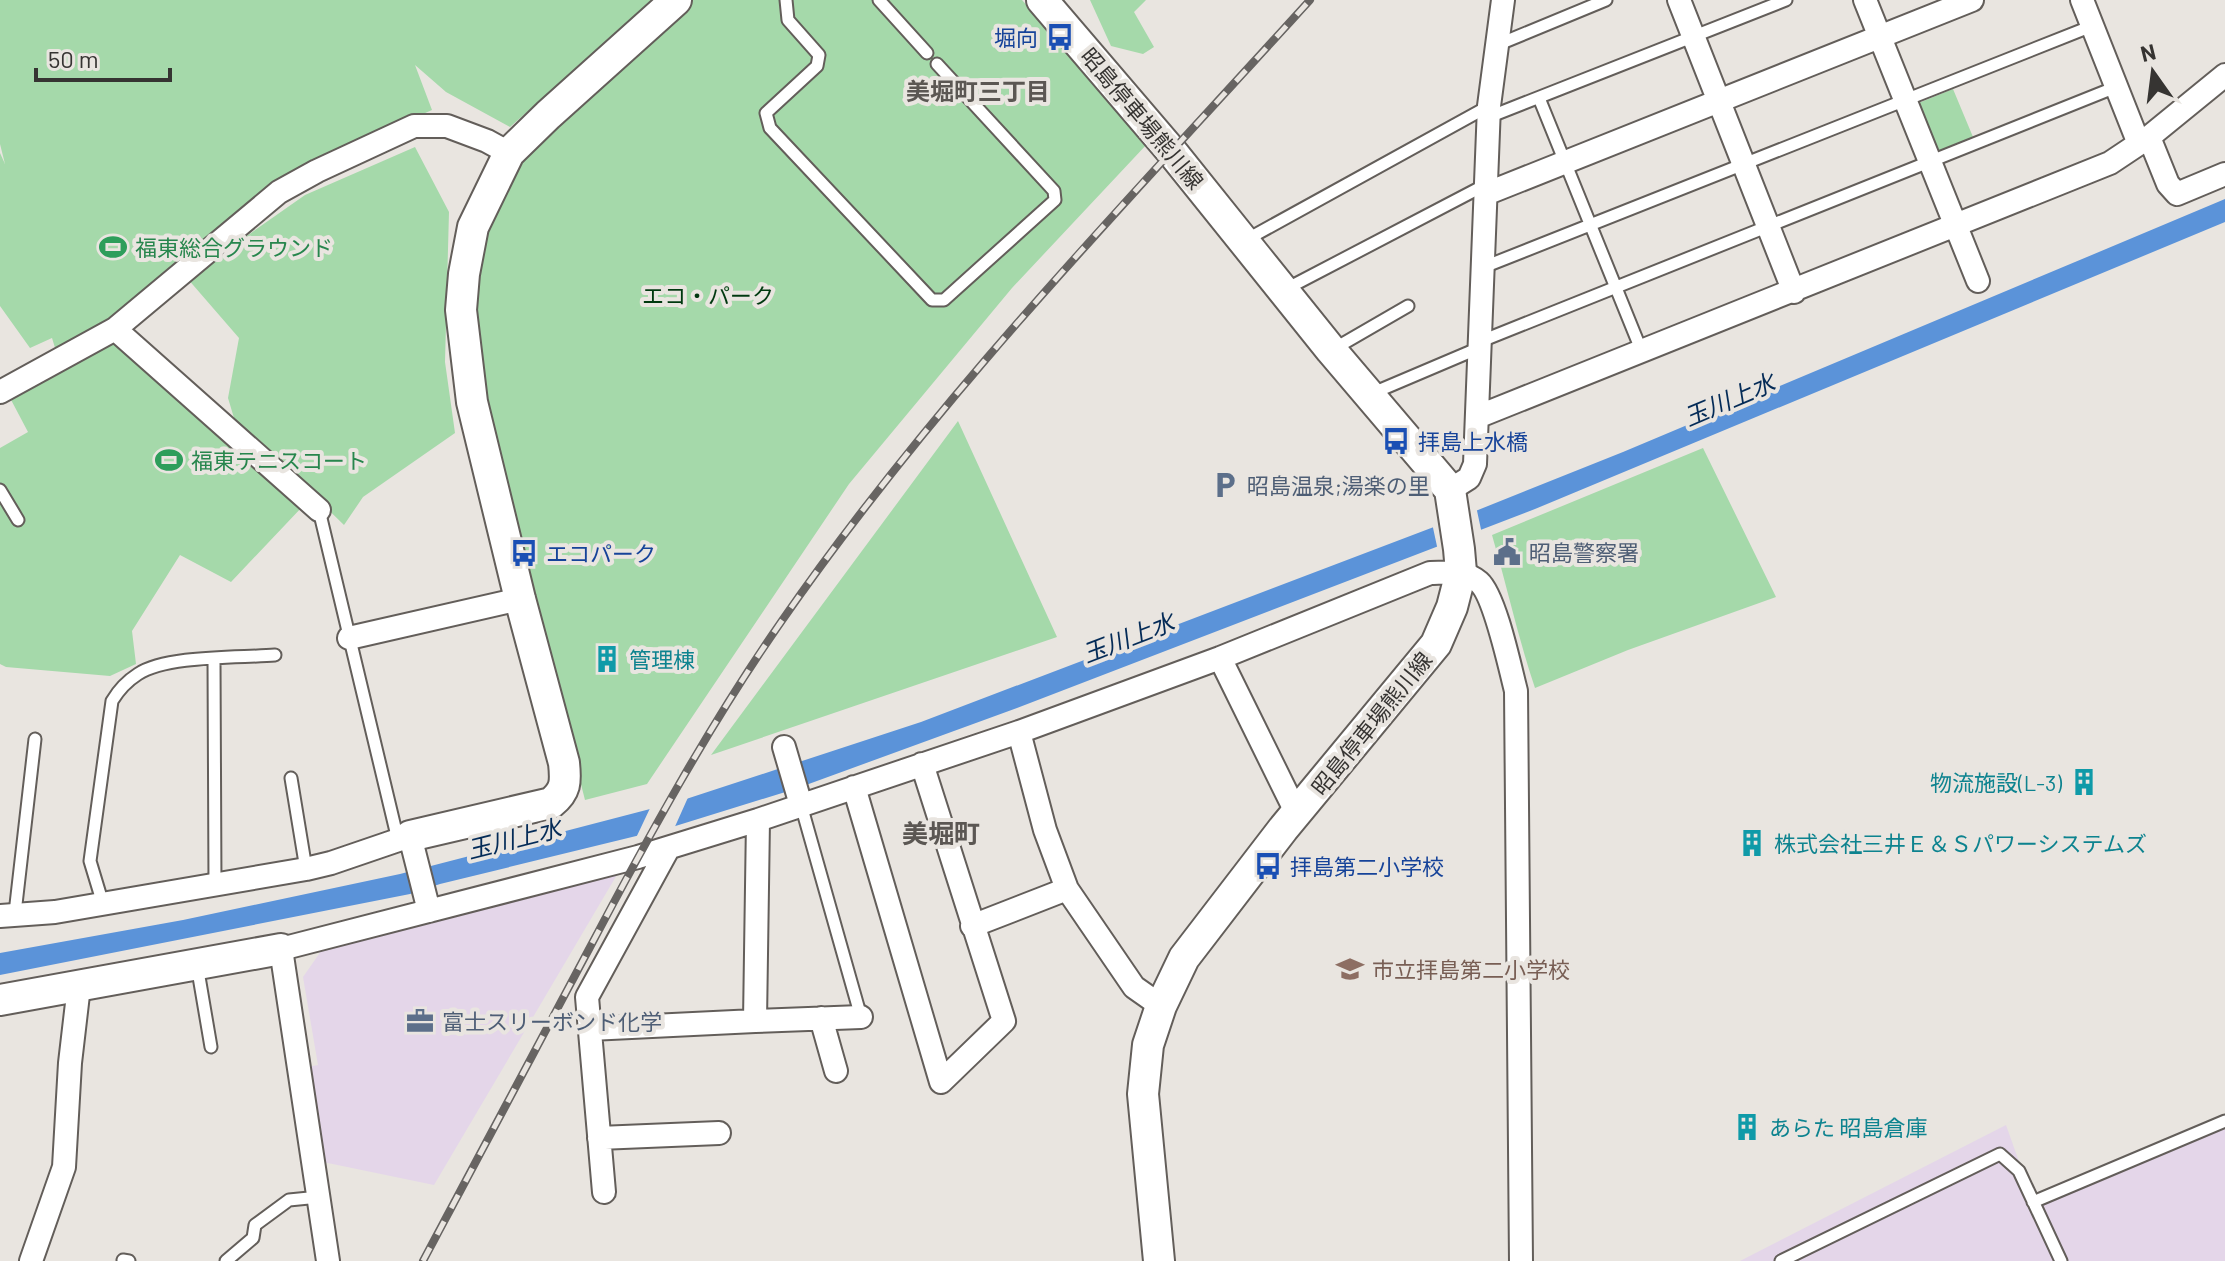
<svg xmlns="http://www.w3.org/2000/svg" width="2225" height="1261" viewBox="0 0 2225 1261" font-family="Barlow,'Noto Sans JP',sans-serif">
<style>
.industrial{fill:#e4d6e9}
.green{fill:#a5d9aa}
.water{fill:#5b93d9}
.pier{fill:#e9e5e0}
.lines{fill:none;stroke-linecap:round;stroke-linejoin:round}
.lane-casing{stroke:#635e5a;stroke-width:15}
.street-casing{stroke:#635e5a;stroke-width:26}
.secondary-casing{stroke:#635e5a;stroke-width:34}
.lane{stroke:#fff;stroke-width:11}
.street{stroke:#fff;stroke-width:22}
.secondary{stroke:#fff;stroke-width:30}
.rail-casing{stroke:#676462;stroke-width:8}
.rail{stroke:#e9e5e0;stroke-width:5;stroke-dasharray:15;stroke-linecap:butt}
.labels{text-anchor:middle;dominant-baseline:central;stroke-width:8;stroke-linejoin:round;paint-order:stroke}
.transit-label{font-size:22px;fill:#164399;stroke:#e9e5e0;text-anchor:start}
.street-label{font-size:22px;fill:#363432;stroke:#e9e5e0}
.leisure-label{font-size:22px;fill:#27864d;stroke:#e9e5e0;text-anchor:start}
.park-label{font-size:22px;fill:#00390f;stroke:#e9e5e0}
.service-label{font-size:22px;fill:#4e5e75;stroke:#e9e5e0;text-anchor:start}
.culture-label{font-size:22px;fill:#0d838f;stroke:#e9e5e0;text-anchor:start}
.education-label{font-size:22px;fill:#785e54;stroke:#e9e5e0;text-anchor:start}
.neighbourhood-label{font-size:24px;font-weight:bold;fill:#5b5753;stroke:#e9e5e0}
.water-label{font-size:24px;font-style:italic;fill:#042b57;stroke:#e9e5e0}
.quarter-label{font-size:26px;font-weight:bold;fill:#5b5753;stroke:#e9e5e0}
</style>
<rect width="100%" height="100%" fill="#e9e5e0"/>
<path class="industrial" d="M618,873l-184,312 -111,-23 -15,-95 10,-2 -15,-88 23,-33z
M2225,1121v140h-485l266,-136 27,76z"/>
<path class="green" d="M0,0h653l-143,127 -64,-35 -31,-27 17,45 -143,63 -181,148 -52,30 -4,-13 -22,10 -30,-42v-153l5,11 -5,-20z
M692,0h330l126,143 -136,145 -163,196 -202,300 -62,16 -103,-404 -10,-86 14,-79 35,-73z
M1090,0h56l-12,12 20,35 -11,7 -32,-8z
M1953,89l20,48 -37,16 -20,-49z
M415,147l34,65 -4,150 10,71 -92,64 -19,28 -110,-107 -6,-20 11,-60 -52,-60 118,-83z
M109,339l194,167 -72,76 -51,-27 -48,76 4,33 -26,12 -104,-9 -6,-3v-216l28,-16 -19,-36z
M958,421l99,216 -346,118z
M1703,448l73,149 -148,53 -93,38c-17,-50 -28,-102 -43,-153z"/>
<path class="water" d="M2225,199v23l-690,287 -518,199 -222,81 -126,39 -229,56 -30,10 -410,81v-22l183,-33 217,-46 277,-72 244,-80 547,-208 155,-62z"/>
<path class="pier" d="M1476,506l6,28 -44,17 -6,-28z
M690,793l-17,38 -38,9 17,-36z"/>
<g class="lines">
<g class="lane-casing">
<path id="lane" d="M786,0l2,20 31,35 -2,11 -51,47 4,15 162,172h12l111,-100 -1,-9 -117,-127
M879,0l48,53
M1497,45l109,-45
M1539,98l103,254
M1489,117l297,-117
M1244,241l245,-135
M1484,267l608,-241
M1286,289l201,-105
M1479,342l637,-255
M1332,350l76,-44
M1373,393l106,-45
M0,490l18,30
M319,510l79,330
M214,659l1,226
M291,778l15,91
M801,805l60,212
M103,904l-13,-43 22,-160c6,-10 15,-20 26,-27 29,-19 101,-16 137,-19
M15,913l20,-174
M197,965l14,82
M2033,1202l192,-81
M123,1260l6,1
M226,1261l27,-23 2,-13 34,-25 30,-3
M1781,1261l219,-107 19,17 42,90"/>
</g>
<g class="street-casing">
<path id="street" d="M1679,0l115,292
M1865,0l113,281
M2082,0l57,144
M2149,137l19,47 9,10 48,-20
M1488,193l484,-193
M115,329l204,181
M0,392l115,-63 164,-137 38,-21 97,-45h33l40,15 22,12
M1477,417l633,-254 39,-26 76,-62
M1450,490l19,-12 6,-14 14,-358 14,-106
M349,638l171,-39
M1220,658l77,156
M1019,732l26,98 22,59 67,98 27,19
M784,747l17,58
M854,787l87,295 63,-61 -82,-257
M0,916l55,-4 251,-43 25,-6 79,-27 19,75
M972,926l95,-37
M821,1018l15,53
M755,1021l106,-4
M590,1029l165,-8 3,-201
M599,1138l120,-5
M604,1192l-17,-195 81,-148
M31,1261l33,-94 6,-104 9,-77
M328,1261l-47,-312 357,-92 120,-37 261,-88 201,-74 210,-85c17,0 35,-3 49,9 16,14 31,86 37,109l5,570"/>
</g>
<g class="secondary-casing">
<path id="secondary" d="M1042,0l130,152 159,198 119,140 9,59 2,23 -9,35 -16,37 -153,185 -99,129 -23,48 -13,39 -5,49 16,167
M410,836l141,-33c15,-12 15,-21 13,-40l-44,-164 -48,-197 -11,-92 3,-36 9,-47 36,-74 39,-38 128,-115
M0,1000l281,-51"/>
</g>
<use href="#lane" class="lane"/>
<use href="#street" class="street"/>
<use href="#secondary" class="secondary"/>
<g class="rail-casing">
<path id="rail" d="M423,1261c55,-103 110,-207 165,-310 59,-112 120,-224 193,-329 155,-224 346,-420 529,-622"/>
</g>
<use href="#rail" class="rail"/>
</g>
<defs>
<g id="bus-bare" transform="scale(2.16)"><path d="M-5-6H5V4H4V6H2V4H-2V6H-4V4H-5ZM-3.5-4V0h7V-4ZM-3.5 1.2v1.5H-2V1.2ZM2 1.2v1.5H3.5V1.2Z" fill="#1a4fb4" stroke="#e9e5e0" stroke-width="2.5" paint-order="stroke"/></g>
<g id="stadium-bare" transform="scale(2.16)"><path d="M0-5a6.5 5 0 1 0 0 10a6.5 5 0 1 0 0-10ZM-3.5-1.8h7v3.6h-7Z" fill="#2e9e5b" stroke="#e9e5e0" stroke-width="2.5" paint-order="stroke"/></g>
<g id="parking-bare" transform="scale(2.16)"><path d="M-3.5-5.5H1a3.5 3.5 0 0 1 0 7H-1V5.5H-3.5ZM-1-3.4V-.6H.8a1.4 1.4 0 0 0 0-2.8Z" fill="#5c6f8a" stroke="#e9e5e0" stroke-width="2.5" paint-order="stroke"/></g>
<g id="civic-bare" transform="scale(2.16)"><path d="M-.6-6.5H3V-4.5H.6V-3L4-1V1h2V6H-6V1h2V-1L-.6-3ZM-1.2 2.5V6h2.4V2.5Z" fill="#5c6f8a" stroke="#e9e5e0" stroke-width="2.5" paint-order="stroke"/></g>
<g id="building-bare" transform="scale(2.16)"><path d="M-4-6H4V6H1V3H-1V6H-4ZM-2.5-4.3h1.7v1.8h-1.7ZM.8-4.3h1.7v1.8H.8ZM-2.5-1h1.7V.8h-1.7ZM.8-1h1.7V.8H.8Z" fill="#0f9aa8" stroke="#e9e5e0" stroke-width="2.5" paint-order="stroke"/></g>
<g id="school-bare" transform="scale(2.16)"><path d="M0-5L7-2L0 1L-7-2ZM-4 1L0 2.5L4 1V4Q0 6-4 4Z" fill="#8d6e63" stroke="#e9e5e0" stroke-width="2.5" paint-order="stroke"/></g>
<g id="office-bare" transform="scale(2.16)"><path d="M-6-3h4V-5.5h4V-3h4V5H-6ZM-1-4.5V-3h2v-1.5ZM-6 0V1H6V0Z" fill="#5c6f8a" stroke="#e9e5e0" stroke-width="2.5" paint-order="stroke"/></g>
</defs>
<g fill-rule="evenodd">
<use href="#bus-bare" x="1060" y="37"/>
<use href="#stadium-bare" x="113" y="247"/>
<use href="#bus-bare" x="1396" y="441"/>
<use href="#stadium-bare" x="169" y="460"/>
<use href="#parking-bare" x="1225" y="485"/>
<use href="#civic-bare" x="1507" y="552"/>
<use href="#bus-bare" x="524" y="553"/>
<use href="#building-bare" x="607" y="659"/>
<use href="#building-bare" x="2084" y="782"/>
<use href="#building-bare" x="1752" y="843"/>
<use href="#bus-bare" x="1268" y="866"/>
<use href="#school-bare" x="1350" y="969"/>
<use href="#office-bare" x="420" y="1021"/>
<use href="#building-bare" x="1747" y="1127"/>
</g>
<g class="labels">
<g class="transit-label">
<text x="1038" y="37" text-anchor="end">堀向</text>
<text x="1418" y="441">拝島上水橋</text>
<text x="546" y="553">エコパーク</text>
<text x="1290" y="866">拝島第二小学校</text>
</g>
<g class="street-label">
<text transform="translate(1143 118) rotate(50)">昭島停車場熊川線</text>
<text transform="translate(1371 723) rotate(-51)">昭島停車場熊川線</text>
</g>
<g class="leisure-label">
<text x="135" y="247">福東総合グラウンド</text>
<text x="191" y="460">福東テニスコート</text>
</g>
<g class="park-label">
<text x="708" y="295">エコ・パーク</text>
</g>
<g class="service-label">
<text x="1247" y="485">昭島温泉;湯楽の里</text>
<text x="1529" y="552">昭島警察署</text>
<text x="442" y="1021">富士スリーボンド化学</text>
</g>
<g class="culture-label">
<text x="629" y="659">管理棟</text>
<text x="2062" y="782" text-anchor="end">物流施設(L-3)</text>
<text x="1774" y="843">株式会社三井Ｅ＆Ｓパワーシステムズ</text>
<text x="1769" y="1127">あらた 昭島倉庫</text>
</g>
<g class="education-label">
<text x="1372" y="969">市立拝島第二小学校</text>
</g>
<g class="neighbourhood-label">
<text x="978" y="90">美堀町三丁目</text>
</g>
<g class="water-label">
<text transform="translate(1729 399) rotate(-23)">玉川上水</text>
<text transform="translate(1128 637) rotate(-21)">玉川上水</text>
<text transform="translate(514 838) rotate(-14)">玉川上水</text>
</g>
<g class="quarter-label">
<text x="941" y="832">美堀町</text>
</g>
</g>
<g transform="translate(2153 72) rotate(346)" stroke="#e9e5e0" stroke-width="6" paint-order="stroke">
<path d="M0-6L14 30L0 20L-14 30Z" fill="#363432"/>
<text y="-12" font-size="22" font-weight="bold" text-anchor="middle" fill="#363432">N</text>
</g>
<path d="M36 68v12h134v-12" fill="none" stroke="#363432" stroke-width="4"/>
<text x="48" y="68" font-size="24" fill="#363432" stroke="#e9e5e0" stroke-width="6" paint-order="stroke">50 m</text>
</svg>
